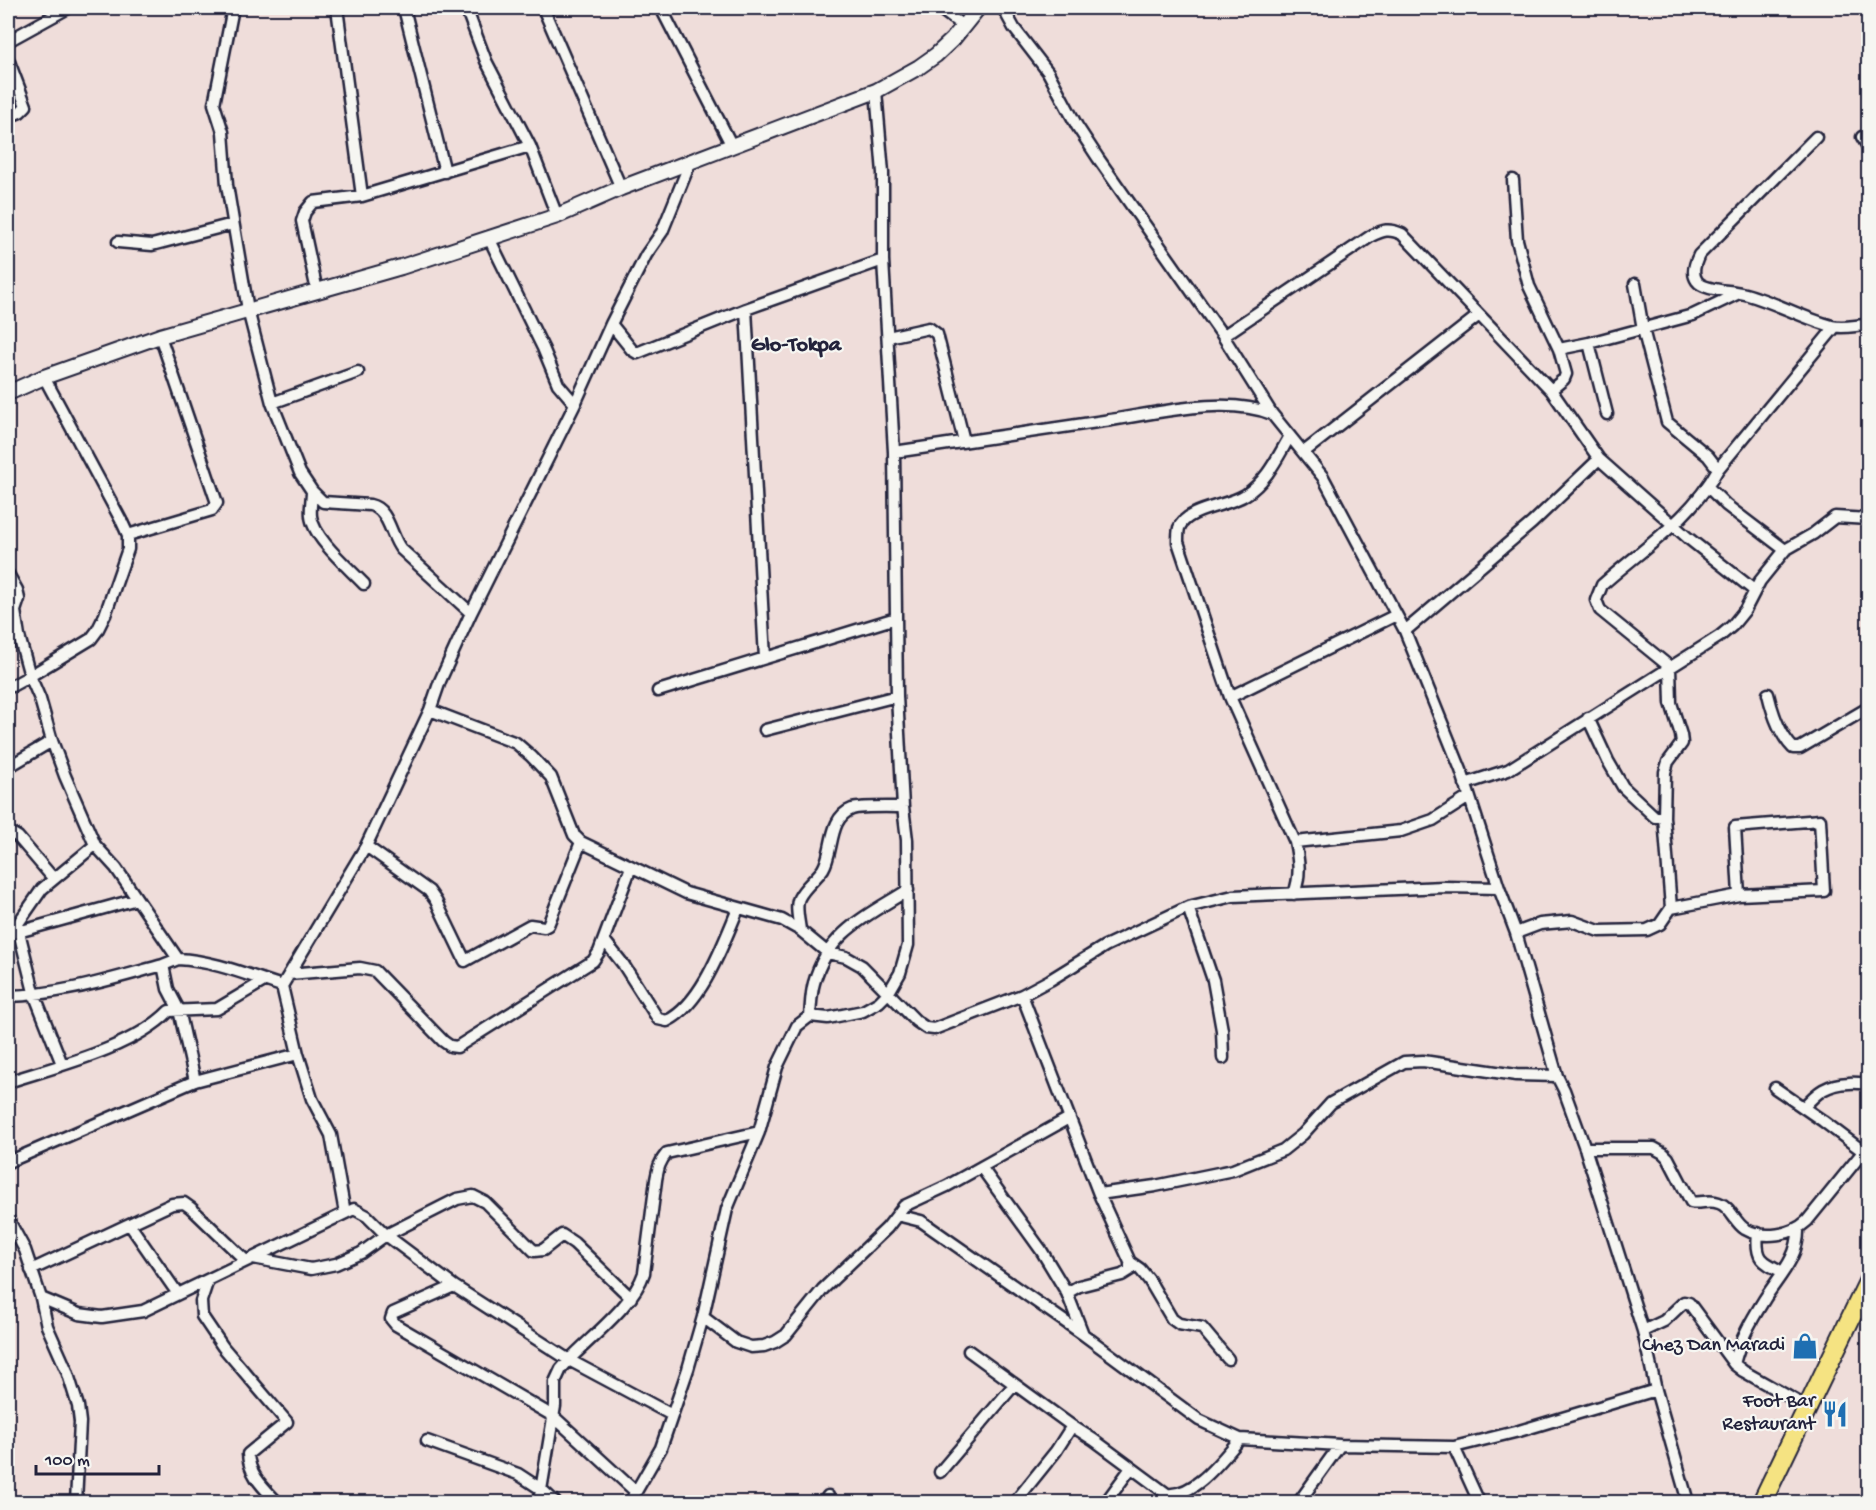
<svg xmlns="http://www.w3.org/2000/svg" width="1876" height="1510" viewBox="0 0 1876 1510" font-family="'Gochi Hand',sans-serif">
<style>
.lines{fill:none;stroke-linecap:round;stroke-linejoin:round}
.street-casing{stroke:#22223b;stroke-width:15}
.secondary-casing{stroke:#22223b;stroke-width:18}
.highway-casing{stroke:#22223b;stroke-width:22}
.street{stroke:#f6f6f2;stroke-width:10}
.secondary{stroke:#f6f6f2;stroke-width:14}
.highway{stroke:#f5e382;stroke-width:18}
.labels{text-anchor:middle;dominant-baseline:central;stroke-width:4.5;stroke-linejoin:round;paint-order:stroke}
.poi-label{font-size:20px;fill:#22223b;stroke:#f6f6f2;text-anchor:end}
.quarter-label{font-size:22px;font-weight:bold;fill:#22223b;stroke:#f6f6f2}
</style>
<rect width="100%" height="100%" fill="#efddda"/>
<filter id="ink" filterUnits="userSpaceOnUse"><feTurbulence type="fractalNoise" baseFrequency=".0167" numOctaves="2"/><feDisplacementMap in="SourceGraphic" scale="12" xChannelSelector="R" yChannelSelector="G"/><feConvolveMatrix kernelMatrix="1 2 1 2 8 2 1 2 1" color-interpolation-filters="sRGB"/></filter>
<g filter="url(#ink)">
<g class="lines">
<g class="street-casing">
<path id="street" d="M233,8l-19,96 9,28 4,53 21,125 24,93 28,70 12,18 11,11 47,3c19,4 20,30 31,44l70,64
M337,8l25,188
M404,8l41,164
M466,8l20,53 44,85 27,70
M543,8l78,180
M661,8l71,138
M939,8l24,18
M1003,8l11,20 34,44 29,54 21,32 125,178 49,78 51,63 82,154 56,139 38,118 17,45 41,143 7,14 21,58 58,183 13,59 32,112
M8,41l60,-33
M8,59l18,47 -6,6 -12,5
M1816,137l-117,118c-4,8 -8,18 -2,26 7,10 33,9 44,12 31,7 60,25 91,33 11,3 25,-1 36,-1
M1862,137l6,10
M1513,180l4,60 12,46 30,63 7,25 -2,5 -13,11
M489,238l54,110 15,36 17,20
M118,242l34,3 81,-21
M1635,284l8,45 24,93 41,34 10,13
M317,291l-15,-70 3,-9 8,-10 49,-6 168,-50
M746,309l19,349
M611,324l21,26 5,3 109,-44 137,-49
M1223,336l148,-100c12,-6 18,-8 31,-2l149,156 48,69 89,79 67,53
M888,337l41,-9 8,6 27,107
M1589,343l18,71
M1559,349l30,-6 104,-28 46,-22
M272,403l86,-31
M1290,436c-13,22 -23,45 -45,59 -16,11 -59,13 -66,33 -1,4 -1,10 -1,14l52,155 65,145c4,19 6,33 -1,52
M894,452c70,-11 140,-21 210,-31 50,-7 120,-26 168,-7
M1304,452l175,-137
M1708,487l18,18 59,45
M312,491c0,8 -2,17 -1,25 2,22 38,52 53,68
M128,535l84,-25 5,-7 -57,-167
M8,574l9,16 2,9 -4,12 4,25 11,40 10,23 12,42 13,35 30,69 21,23 62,91c37,2 69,16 104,27
M1405,631l127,-108 67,-64
M8,688l22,-12 61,-37 6,-8 8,-16 23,-66v-14l-6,-13 -78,-145
M658,691l238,-73
M1768,694c4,17 12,41 25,54h7l68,-40
M1230,697l166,-82
M430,710l86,33 15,13 20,21 23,58 7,7 105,51 96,27 18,10 28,23 18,4 16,9 54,55 10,7 8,1 88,-34 28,-15 55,-34 83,-39 45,-11 211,-9 55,1
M1588,718l20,43 15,26 32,30h9
M765,730l132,-34
M8,767l44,-26
M1465,784l43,-14 212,-134 12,-10 13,-16 15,-29 25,-31 28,-16 22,-17 33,2
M1820,820l4,71 -85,4 -4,-68z
M8,834h5l5,3 35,41
M1295,842l106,-11 32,-11 36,-23
M366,846l63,45 7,10 29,60 65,-36 14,2 4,-2 33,-83
M1188,907l25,73 9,50 1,28
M1671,908l-7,-91 1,-45 3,-10 14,-19 -1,-8 -10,-32 -1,-36 -70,-57 -4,-10 6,-15c41,-37 89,-66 116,-116l117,-142
M17,924l18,72 27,68
M800,930c-1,-9 -5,-24 -1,-32 5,-11 17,-19 24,-29 11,-18 5,-51 29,-60 10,-3 39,-2 51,-2
M18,932l119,-33
M1516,933l24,-9 32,-3 27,10 48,-1 13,-6 11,-16 68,-13
M8,938l34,-49 53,-44
M604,940l19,24 35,55 9,2c35,-17 56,-77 71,-112
M163,965l5,24 11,21 16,71
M289,974l71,-6 15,3 68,70 7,5 7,1 136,-86 6,-9 32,-85
M1022,995l77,199 31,68v8l-8,5 -43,11 -12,7 16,41
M8,996c53,-1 103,-17 155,-31l15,-6
M810,1016c1,-11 1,-23 4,-33 14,-51 53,-67 94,-93
M8,1082c49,-16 125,-34 161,-71l48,-2 47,-28
M1775,1088l48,33 45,34
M1804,1107c13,-15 23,-23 45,-24 7,-1 13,1 19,0
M1585,1148h69l9,5 5,5 23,44c10,2 18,-3 28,1 12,4 15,19 26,26 19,11 47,6 62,-8l56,-69
M8,1162l187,-81 103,-27
M981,1167l60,83 26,43
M1099,1194l56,-8 78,-16 50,-20 20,-16 28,-31 73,-41 19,-1 93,14 41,1
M345,1213l-14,-78 -19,-36 -14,-45 -16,-68 84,-140 64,-136 10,-29 31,-68 104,-209 36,-80 35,-69 16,-23 28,-69
M897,1215l24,6 163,114 115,85 41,19 100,6 114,2 65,-16 137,-41
M8,1219l17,31 16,48 6,28 20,45 11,35 2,16 -4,80
M130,1225l48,69
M1758,1233c-3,26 4,29 25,39
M253,1258l58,11 25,-5 25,-11 25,-18 71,-36 16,-3 12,6 49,49 9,-1 19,-15 12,8 57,55
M1130,1262l10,7 9,11 23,39 7,5 23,4 26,31
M31,1270l141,-66 12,-1 7,5 55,53
M208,1280l-7,21 1,15 21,31 64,75 -39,32c1,21 16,34 29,48
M454,1286l-61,27 -2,6 5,6 157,91 83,76
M41,1298l38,16 23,3 41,-6 211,-102 13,7 19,19 68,51 115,74 103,55
M1855,1309l13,7
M703,1317l33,25 15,5 13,-1 11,-4 11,-7 37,-46 64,-61 17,-22 43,-20 122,-68
M1643,1331l21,-10 20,-19 5,1 45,61 9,7 64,36
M969,1351l103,75
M1734,1364c6,-24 17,-43 30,-64 14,-23 35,-42 34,-71
M427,1441l91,33 23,15 14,13
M1454,1447l25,55
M940,1472l74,-87
M539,1502l16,-96v-24l6,-13 8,-9c23,-24 65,-56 75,-87l12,-93c2,-11 3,-18 11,-27l92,-21
M630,1502l31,-54 27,-79 15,-52 24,-108 32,-77 18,-65 20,-41 13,-10 18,2 35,-7 16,-9 10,-10 11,-19 8,-28 -1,-105 -4,-33 -6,-111 -3,-244 -11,-192v-87l-7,-82
M824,1502l4,-6
M1015,1502l41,-51 16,-25 22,14 73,54c28,3 56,-36 73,-55
M1106,1502l25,-34
M1299,1502l41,-57"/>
</g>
<g class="secondary-casing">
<path id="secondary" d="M8,393l36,-16 116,-41 241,-69 156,-51 64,-28 255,-97 43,-24 17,-12 17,-16 25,-31"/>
</g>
<g class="highway-casing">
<path id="highway" d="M1762,1502l106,-220"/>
</g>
<use href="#street" class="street"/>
<use href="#secondary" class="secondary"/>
<use href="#highway" class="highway"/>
</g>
</g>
<defs>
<g id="shop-bare" transform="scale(2.07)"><path d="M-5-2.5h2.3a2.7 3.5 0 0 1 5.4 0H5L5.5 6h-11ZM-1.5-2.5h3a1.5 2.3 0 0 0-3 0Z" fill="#1f6fb2" stroke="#f6f6f2" stroke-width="2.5" paint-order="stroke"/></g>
<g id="restaurant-bare" transform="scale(2.07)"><path d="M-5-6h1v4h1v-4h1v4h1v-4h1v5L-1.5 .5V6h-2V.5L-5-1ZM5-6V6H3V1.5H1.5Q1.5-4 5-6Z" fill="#1f6fb2" stroke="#f6f6f2" stroke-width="2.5" paint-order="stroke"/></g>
</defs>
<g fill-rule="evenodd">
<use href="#shop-bare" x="1805" y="1346"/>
<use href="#restaurant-bare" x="1835" y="1414"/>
</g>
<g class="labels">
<g class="poi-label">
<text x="1785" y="1346">Chez Dan Maradi</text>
<text x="1815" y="1402">Foot Bar<tspan x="1815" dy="23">Restaurant</tspan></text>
</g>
<g class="quarter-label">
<text x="796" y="346">Glo-Tokpa</text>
</g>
</g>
<rect width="1876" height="1510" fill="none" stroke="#f6f6f2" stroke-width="30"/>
<rect x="15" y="15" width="1846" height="1480" fill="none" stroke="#22223b" stroke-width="2" filter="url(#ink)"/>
<path d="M36 1465v9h123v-9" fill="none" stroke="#22223b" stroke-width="3"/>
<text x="45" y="1465" font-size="18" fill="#22223b" stroke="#f6f6f2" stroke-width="4.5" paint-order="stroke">100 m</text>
</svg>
